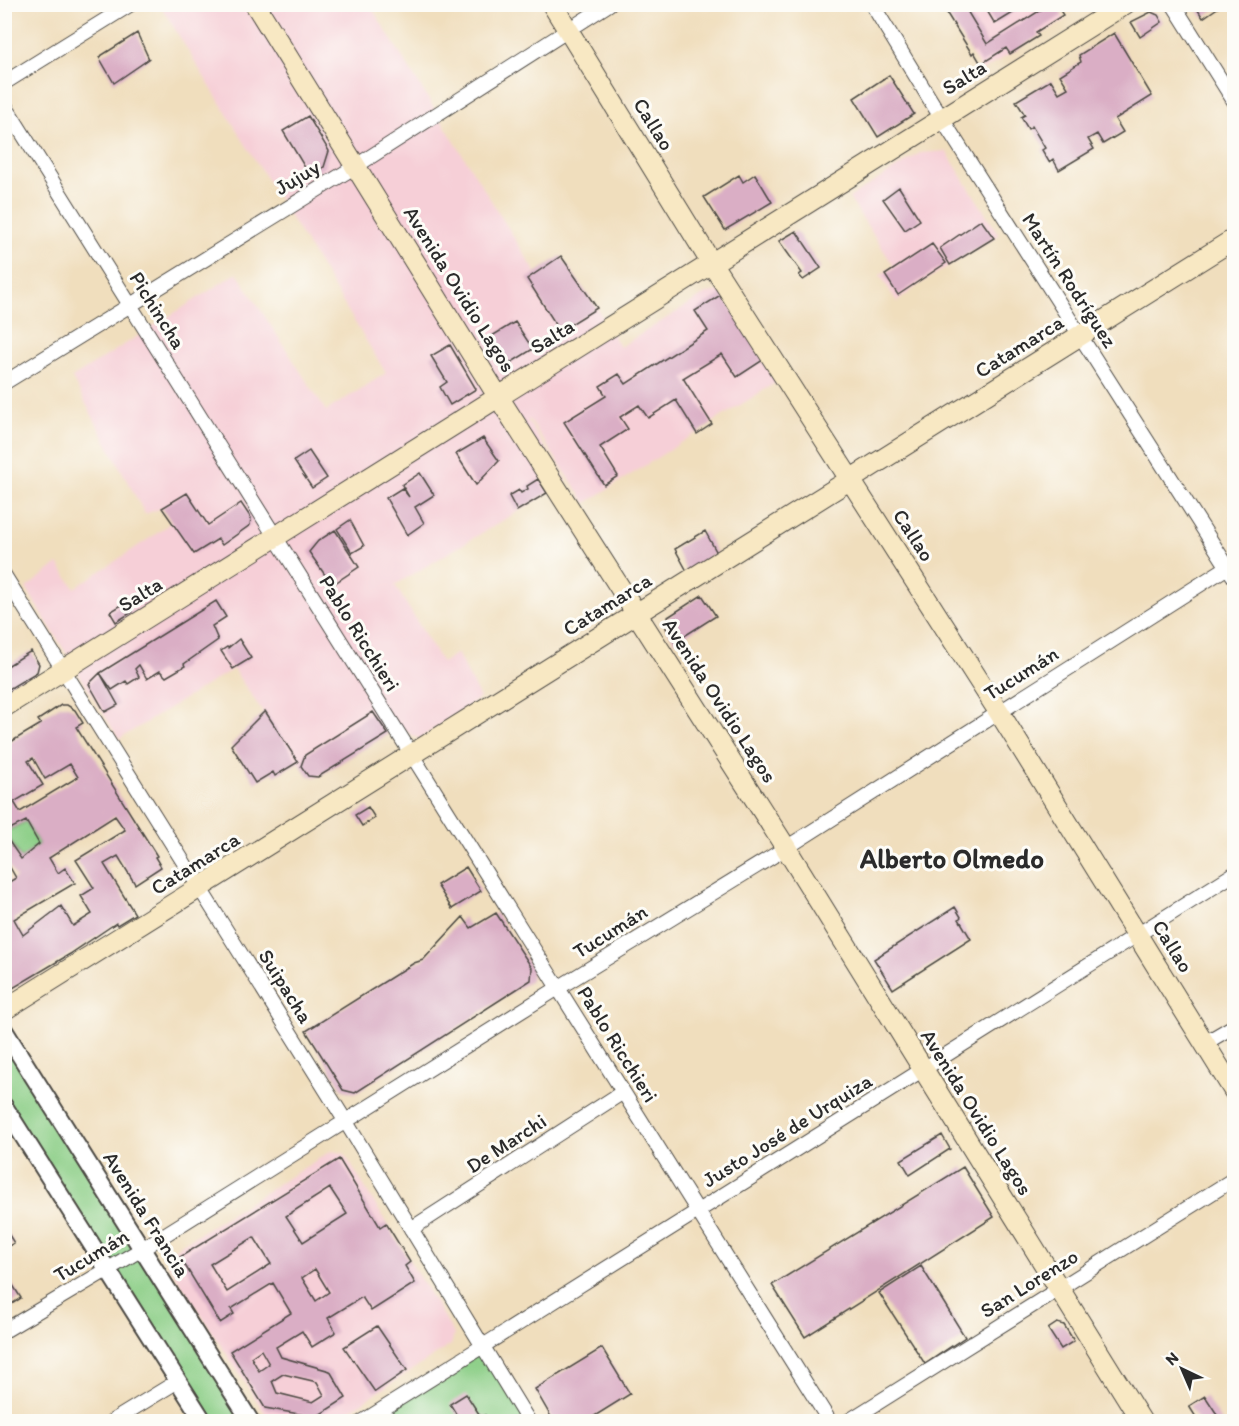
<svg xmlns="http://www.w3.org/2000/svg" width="1239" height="1426" viewBox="0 0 1239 1426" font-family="Itim,sans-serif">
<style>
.built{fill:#f6cfd7}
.green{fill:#8bce86;stroke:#5b7c58;stroke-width:1.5}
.building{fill:#daaec5;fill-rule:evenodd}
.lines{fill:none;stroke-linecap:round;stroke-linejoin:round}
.minor-casing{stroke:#494641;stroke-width:16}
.tertiary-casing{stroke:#494641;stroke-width:20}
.secondary-casing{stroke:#494641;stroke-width:22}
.minor{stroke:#fff;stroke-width:14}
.tertiary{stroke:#fff;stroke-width:16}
.secondary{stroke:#f8e8c3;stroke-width:20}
.labels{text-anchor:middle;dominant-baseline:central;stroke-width:6;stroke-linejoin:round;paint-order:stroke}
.street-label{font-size:21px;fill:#2b2b2b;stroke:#fdfcf7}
.district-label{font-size:27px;font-weight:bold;fill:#2b2b2b;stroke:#fdfcf7}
</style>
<rect width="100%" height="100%" fill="#fdfcf7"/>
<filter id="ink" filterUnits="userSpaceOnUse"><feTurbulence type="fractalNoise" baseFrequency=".0167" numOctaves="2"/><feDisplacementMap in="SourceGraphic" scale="12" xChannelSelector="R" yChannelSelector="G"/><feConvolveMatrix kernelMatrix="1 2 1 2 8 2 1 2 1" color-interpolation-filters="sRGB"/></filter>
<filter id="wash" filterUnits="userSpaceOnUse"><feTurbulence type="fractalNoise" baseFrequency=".008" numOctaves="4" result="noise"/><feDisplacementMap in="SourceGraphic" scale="24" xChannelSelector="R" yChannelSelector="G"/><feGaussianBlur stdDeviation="1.35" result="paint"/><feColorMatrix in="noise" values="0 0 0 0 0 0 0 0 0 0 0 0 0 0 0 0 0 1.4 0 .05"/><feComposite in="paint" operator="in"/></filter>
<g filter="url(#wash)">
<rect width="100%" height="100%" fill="#f0debd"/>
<path class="built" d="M160,5h210l166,268 -9,7 33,51 37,-23 23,39 87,-54 14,-2 57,90 -192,122 -57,-84 -1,2 39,61 -172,103 47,78 15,-10 23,45 -61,41 -46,-27 -68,43 -4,11 -68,-97 -114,70 -93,-151 32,-24 17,24 84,-56 12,-10 -9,-14 -17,6 -73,-136 165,-105 89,138 60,-38z
M941,5h115l9,15 -83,51z
M946,151l53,84 -78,48 -24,19 -17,-27 14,-9 -45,-68 71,-45z
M331,1151l13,2 110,181 -3,11 -118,76h-51l-14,-3 -100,-154 3,-13z"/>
<path class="green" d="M26,821l13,23 -18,15 -16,-27z
M4,1030l247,391h-47l-199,-315z
M482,1346l47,76h-167z"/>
<g id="blocks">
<path class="building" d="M941,4h22l24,40 63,-40h6l7,11 -27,17 3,4 -29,18 -4,-6 -25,16 -7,-12 -2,2z
M983,4h35l3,4 -26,16z
M1194,4h29l-20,14z
M1151,12l7,3 4,7 -22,15 -9,-15z
M137,33l12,26 -35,24 -15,-26z
M1114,33l38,63 -37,23 8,13 -20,12 -6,-10 -9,5 6,10 -35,21 -6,-11 -4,3 -7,-12 3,-2 -13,-22 -4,3 -7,-12 4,-2 -9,-14 35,-21 8,13 9,-5 -8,-13 21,-13 -2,-7z
M889,75l25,39 -36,23 -24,-39z
M308,116l21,35 -5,16 -14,9 -27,-45z
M755,174l17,28 -47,28 -21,-33 35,-22 4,7z
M899,187l21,33 -15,10 -22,-31z
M981,220l13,18 -44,27 -10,-17z
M796,231l25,37 -18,12 -4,-5 3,-2 -23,-32z
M932,244l14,19 -48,32 -13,-20z
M561,256l36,52 -37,23 -33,-52z
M722,294l41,66 -26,17 -15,-23 -39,24 29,46 -15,10 -21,-34 -28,18 -9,-13 -19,12 8,12 -28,18 18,29 -14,9 -40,-63 42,-26 -6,-10 19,-12 7,10 82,-53 -13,-20z
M515,322l18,27 -21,13h-8l-4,-3 -13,-20z
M450,345l26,44 -26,16 -10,-18 7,-5 -16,-26z
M483,438l16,23 -23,24 -20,-31z
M309,451l18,27 -15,10 -18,-27z
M420,473l14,22 -19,12 9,16 -17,12 -21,-37 16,-10 7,9 -7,-12z
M538,479l9,14 -30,18 -8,-15 10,-6 2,3 7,-4 -1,-3z
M187,493l21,32 33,-22 10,15 -1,7 -28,20 -4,-6 -24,15 -32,-46z
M350,520l14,26 -12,7 -15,-24z
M335,530l24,37 -27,18 -23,-33 9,-11z
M705,531l12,22 -30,18 -12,-22z
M702,595l14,21 -41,26 -9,-14 2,-11z
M216,601l10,16 -14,9 6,14 -34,24 1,2 -19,11 -6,-6 -13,8 -8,-14 -4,4 4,8 -11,7 -2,-3 -14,9 -12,-17z
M125,603l7,9 -16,10 -6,-10z
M239,639l12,19 -18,11 -12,-18 6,-4 1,1z
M31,651l8,13 -2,8 -33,20v-24z
M100,673l18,32 -13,7 -16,-28z
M61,705h6l8,5 8,13 -7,4 81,129 -2,1 6,10 -26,17 -17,-28 -14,8 31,50 -18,11 -1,-2 -46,31 -62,37 -4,-2v-104l12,-7 -8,-14 -4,2v-32l17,25 18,-15 -13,-23 -22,11v-86l37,-22 -3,-4zM33,758l12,21 25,-15 8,13 -58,35 -6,-10 29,-17 -15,-24zM115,816l10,14 -49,30 18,28 -13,8 11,18 -19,12 -12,-20 -38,29 -9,-16 61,-36 -10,-15 -7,5 -9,-15z
M265,711l33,51 -23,14 -2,-4 -18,11 -24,-38z
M373,712l15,22 -70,43 -10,-1 -7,-10 4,-11z
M368,807l7,11 -13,8 -7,-11z
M466,867l15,24 -29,18 -15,-24z
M955,907l6,10 -2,2 12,20 -78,50 -19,-30z
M496,913l36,55 -1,12 -176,113 -12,-3 -37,-59 108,-68 9,-3 40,-43 8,11z
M942,1135l8,14 -40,26 -9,-15z
M339,1159l41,68 6,-4 24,39 -5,4 10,17 -44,28 -9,-14 -34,21 8,14 -24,15 -10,-16 -26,16 5,10 49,14 16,27 -30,19 -51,-9 -35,-57 61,-38 -18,-30 -42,26 3,5 -14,9 -40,-66zM330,1188l17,26 -44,28 -17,-26zM254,1237l17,27 -44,28 -17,-28zM315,1269l14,23 -13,9 -14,-23zM261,1350l8,14 -10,7 -8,-14zM283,1374l34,8 7,13 -11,7 -36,-9 -5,-12z
M963,1167l31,50 -189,120 -33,-52z
M4,1227l10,16 -10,6z
M921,1266l44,71 -40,27 -46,-71z
M4,1271l17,27 -17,11z
M1057,1323l7,2 10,16 -13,8 -13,-20z
M377,1326l30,44 -32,22 -31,-45z
M602,1348l28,46 -45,28h-31l-19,-33z
M466,1394l15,23 4,-2 4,7h-28l-11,-18z
M1205,1396l17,26h-23l-10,-16z"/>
</g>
</g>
<g filter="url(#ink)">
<use href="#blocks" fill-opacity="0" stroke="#494641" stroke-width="1.5"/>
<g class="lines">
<g class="minor-casing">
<path id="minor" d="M872,4l70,115 292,458
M1173,4l61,97
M4,83l127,-79
M4,104l826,1318
M4,383l352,-217 253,-162
M4,575l342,547 183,300
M1205,1043l29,-17
M411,1229l212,-137
M4,1331l138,-82 416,-261 228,-140 448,-285
M111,1422l67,-41
M362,1422l872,-548
M847,1422l387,-243"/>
</g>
<g class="tertiary-casing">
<path id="tertiary" d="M4,1030l247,392
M4,1106l200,316"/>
</g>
<g class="secondary-casing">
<path id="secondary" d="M255,4l244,394 287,450 356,574
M552,4l160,260 287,448 235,379
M4,707l1121,-703
M4,1010l1230,-771"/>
</g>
<use href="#minor" class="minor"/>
<use href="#tertiary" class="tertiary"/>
<use href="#secondary" class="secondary"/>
</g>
</g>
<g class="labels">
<g class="street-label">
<text transform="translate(964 77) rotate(-32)">Salta</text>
<text transform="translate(654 124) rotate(58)">Callao</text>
<text transform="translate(297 177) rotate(-31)">Jujuy</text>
<text transform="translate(1070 280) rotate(57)">Martín Rodríguez</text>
<text transform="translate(460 289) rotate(58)">Avenida Ovidio Lagos</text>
<text transform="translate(158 310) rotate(58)">Pichincha</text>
<text transform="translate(552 336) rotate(-32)">Salta</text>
<text transform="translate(1019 346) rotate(-32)">Catamarca</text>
<text transform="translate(914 535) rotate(57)">Callao</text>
<text transform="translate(140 594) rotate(-32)">Salta</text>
<text transform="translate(607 604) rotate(-32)">Catamarca</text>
<text transform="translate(360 633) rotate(58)">Pablo Ricchieri</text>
<text transform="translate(1021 673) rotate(-32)">Tucumán</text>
<text transform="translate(720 700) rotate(57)">Avenida Ovidio Lagos</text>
<text transform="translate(195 863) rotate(-32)">Catamarca</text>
<text transform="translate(610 931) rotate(-32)">Tucumán</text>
<text transform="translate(1173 946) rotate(58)">Callao</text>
<text transform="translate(286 986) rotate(58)">Suipacha</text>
<text transform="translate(618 1044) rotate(58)">Pablo Ricchieri</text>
<text transform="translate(977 1112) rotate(58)">Avenida Ovidio Lagos</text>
<text transform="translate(787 1130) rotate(-32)">Justo José de Urquiza</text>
<text transform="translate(506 1143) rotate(-33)">De Marchi</text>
<text transform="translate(147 1214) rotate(58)">Avenida Francia</text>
<text transform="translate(91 1255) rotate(-31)">Tucumán</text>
<text transform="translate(1029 1283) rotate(-32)">San Lorenzo</text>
</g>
<g class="district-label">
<text x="952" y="858">Alberto Olmedo</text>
</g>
</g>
<rect width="1239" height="1426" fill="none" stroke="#fdfcf7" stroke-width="24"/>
<g transform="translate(1182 1369) rotate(316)" stroke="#fdfcf7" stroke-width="4.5" paint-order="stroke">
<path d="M0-4.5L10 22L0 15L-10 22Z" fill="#2b2b2b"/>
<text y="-9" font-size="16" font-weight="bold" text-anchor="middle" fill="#2b2b2b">N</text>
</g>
</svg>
